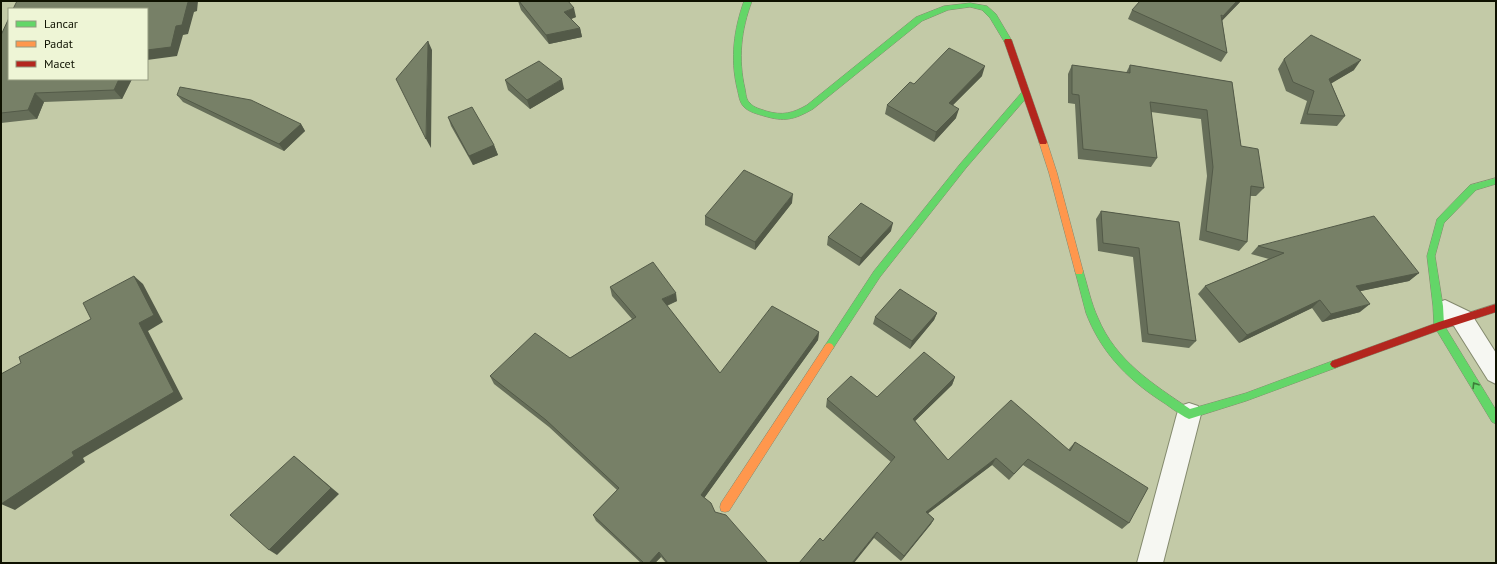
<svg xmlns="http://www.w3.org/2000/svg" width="1497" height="564" viewBox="0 0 1497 564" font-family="'PT Sans',sans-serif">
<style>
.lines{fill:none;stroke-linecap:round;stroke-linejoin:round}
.street-casing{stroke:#848a6e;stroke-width:2}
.fast-casing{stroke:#848a6e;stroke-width:1}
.slow-casing{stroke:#848a6e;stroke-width:1}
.jam-casing{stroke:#848a6e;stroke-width:1}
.street{fill:#f6f7f2;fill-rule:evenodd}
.fast{fill:#63d668;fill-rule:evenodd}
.slow{fill:#ff974d;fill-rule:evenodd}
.jam{fill:#b3261e;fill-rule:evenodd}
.wall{fill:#666e59}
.shaded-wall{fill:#535a48}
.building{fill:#778067;stroke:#535a48}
.oneway{stroke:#3d7d39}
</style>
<rect width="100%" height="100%" fill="#c3caa7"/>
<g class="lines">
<g class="street-casing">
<path id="street" d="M1445,300l25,12 26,41v31l-8,-4 -34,-54 -17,-9 -3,-7 3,-7z
M1189,403l9,3 3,8 -38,149h-26l40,-149 3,-8z"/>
</g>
<g class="fast-casing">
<path id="fast" d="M744,1h8c-11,29 -14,58 -7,88 1,5 1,11 5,14 4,5 11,6 16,8 17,5 27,2 41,-6l109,-88 28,-11 26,-3 17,3 9,8 16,27 -1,2h-6l-15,-25 -8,-8 -12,-3 -22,3 -26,11 -109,88c-19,11 -29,13 -49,7 -7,-2 -15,-4 -20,-9 -5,-5 -5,-12 -7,-19 -7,-30 -3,-59 7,-87z
M1025,91l3,1v4l-62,72 -86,109 -48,73 -3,1 -3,-1 -2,-3 2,-3 48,-73 86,-107 62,-72z
M1496,178v6l-20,6 -32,33 -9,33 8,50 1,19 52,85v14l-4,-2 -58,-96 -1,-20 -6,-50 10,-37 33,-34z
M1079,267l3,1 1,3c5,16 8,32 15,47 18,43 55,66 92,91l56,-16 89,-33 3,1 2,3 -2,3 -92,34 -57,18c-11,-5 -21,-14 -31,-20 -33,-22 -58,-49 -72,-86 -4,-14 -7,-28 -11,-42l1,-3z"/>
</g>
<g class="slow-casing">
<path id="slow" d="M1043,139l4,3 10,31 26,98 -1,3h-6l-1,-3 -26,-98 -10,-31z
M829,343l3,1 2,3 -2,3 -103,161 -4,1 -4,-1 -1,-4 1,-4 105,-159z"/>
</g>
<g class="jam-casing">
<path id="jam" d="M1005,39h6l1,2 35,101 -1,2h-6l-1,-2 -35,-101z
M1496,304v8l-56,18 -105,38 -3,-1 -2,-3 2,-3 107,-39z"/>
</g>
<use href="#street" class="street"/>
<use href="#fast" class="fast"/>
<use href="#slow" class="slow"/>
<use href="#jam" class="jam"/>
</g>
<path class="wall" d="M518,1l58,16 -5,2 9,9 2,9 -33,7 -28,-34z
M1241,1l-19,19 5,33 -6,9 -93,-43 4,-9z
M1,35l131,44 -10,20 -78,3 -7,17 -36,4z
M1284,59l70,11 -23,13 14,33 -8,10 -37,-2 7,-23 -21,-10 -8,-22z
M1072,65l54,8 4,-8 102,17 9,64 23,42 -8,8h-6l-3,46 -8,9 -40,-11 8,-64 -6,-57 -50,-7 6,46 -6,9 -73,-8 -3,-55 -7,-1v-29z
M982,76l-29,29 3,13 -22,24 -49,-28 2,-9 27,-21z
M505,80l59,9 -34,20 -22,-19z
M177,95l124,29 4,7 -21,20 -101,-49z
M448,117l46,28 4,10 -25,10 -22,-39z
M792,203l-37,47 -50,-25v-9z
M1101,211l78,11 17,119 -7,7 -47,-6 -9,-85 -35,-6 -2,-32z
M891,231l-32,35 -32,-21 1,-8z
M1258,246l161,27 -10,8 -49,10v21l-38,10 -10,-14 -73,35 -41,-49 7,-8 64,-27 -18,-5z
M610,287l67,14 -10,5 53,67 99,-41 -1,8 -114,158 11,14 53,51h-102l-5,-6 -6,6h-14l-45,-42 -3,-6 24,-25 -68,-63 -55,-43 -4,-8 80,-18 62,-39 -20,-23z
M937,313l-3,7 -24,29 -37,-25 2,-7z
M955,377l-3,8 -37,36 33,39 120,-10 7,-8 54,81 -7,6 -99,-64 -14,15 -17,-15 -64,48 6,6 -3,5 -30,37 -27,-23 -51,3 68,-79 -65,-55 1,-8 50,-2z"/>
<path class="shaded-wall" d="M191,1h7l-1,10 -3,1 -6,22 -5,1 -6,21 -30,4v-10l41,-48z
M1237,1h4l-23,24 5,-9z
M574,8l2,9 -10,4 -2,-9z
M580,28l2,9 -33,7 -3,-9z
M428,41l4,9 -1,98 -5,-9z
M1361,60l-7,10 -32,19 7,-10z
M985,66l-3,10 -36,36 3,-9z
M119,79h13l-10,20 -8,-9z
M562,79l2,10 -34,20 -3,-9z
M35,93l9,9 -7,17 -9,-9z
M959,109l-3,9 -22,24 2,-10z
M301,124l4,7 -21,20 -5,-7z
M494,145l4,10 -25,10 -4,-9z
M793,194l-1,9 -37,47v-8z
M893,223l-2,8 -32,35 2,-8z
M1419,273l-10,8 -62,13 9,-8z
M134,276l9,8 20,38 -15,9 35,68 -100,59 2,4 -70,48 -14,-6 71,-52 67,-129z
M676,293l1,8 -14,6 -1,-8z
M1320,300l-8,8 -73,35 8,-8z
M1370,304l-10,8 -38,10 9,-8z
M937,313l-3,7 -24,29 2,-8z
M819,332l-1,8 -116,161 -1,-6z
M955,377l-3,8 -42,41 3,-7z
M294,456l45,38 -62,61 -8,-5z
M996,458l-4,7 -70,53 4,-6z
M934,519l-3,5 -30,37 3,-5z
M877,532l-3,6 -20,25h-2z
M659,552l2,5 -6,6h-6z"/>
<path class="building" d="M17,1h174l-1,1h-2l-6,23 -6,1 -5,21 -24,3v-41h-134z
M519,1h49l6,7 -10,4 16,16 -34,7z
M1140,1h97l-14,15 -2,-1 6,38 -95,-43z
M9,18v61h110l-5,11 -79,3 -7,17 -27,3v-78z
M1311,35l50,25 -32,19 16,37 -38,-2 7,-23 -21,-9 -9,-23z
M428,41l-2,98 -30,-60z
M949,48l36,18 -36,37 10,6 -23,23 -49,-27 23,-23 4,2z
M539,61l23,18 -35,21 -22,-20z
M1072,65l58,8v-8l102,17 9,64 17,3 6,39 -13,-2 -4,56 -41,-11 7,-64 -6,-57 -57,-8 7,56 -74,-9 -4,-54 -7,-1z
M180,87l71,13 50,24 -22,20 -102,-49z
M472,107l22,38 -25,11 -21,-39z
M744,170l49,24 -38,48 -50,-26z
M861,203l32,20 -32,35 -33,-21z
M1101,211l78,11 17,119 -48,-7 -9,-86 -36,-5z
M1374,216l45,57 -63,13 14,18 -39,10 -11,-14 -73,35 -42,-49 79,-33 -26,-7z
M653,262l23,31 -14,6 58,74 52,-67 47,26 -118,163 10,8 4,9 11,3 42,48h-100l-9,-11 -10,11h-5l-51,-48 26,-27 -73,-68 -56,-44 45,-43 35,25 66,-41 -26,-30z
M134,276l20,39 -15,8 35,69 -102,60 2,4 -73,48v-130l20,-11 -2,-6 72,-38 -8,-16z
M900,289l37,24 -25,28 -37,-24z
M924,352l31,25 -42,42 35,41 63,-60 59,51 5,-9 73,46 -19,35 -101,-64 -14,15 -18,-16 -70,54 8,7 -30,37 -27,-24 -25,31h-53l21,-25 3,3 72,-84 -68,-58 24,-23 26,21z
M294,456l37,32 -62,62 -39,-35z"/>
<defs><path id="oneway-chevron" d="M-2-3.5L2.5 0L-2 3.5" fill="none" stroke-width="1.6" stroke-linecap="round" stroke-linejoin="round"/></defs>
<use class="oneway" href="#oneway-chevron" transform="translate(1475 385) rotate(-122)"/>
<rect width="1497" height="564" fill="none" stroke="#0e1100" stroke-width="4"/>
<rect x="8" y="8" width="140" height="72" fill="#eef5d6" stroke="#949a80"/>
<rect x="16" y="21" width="20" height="6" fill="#63d668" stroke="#949a80"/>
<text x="44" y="28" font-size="12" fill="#0e1100">Lancar</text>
<rect x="16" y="41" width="20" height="6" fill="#ff974d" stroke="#949a80"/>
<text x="44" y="48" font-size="12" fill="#0e1100">Padat</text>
<rect x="16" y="61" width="20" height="6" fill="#b3261e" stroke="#949a80"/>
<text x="44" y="68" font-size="12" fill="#0e1100">Macet</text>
</svg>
